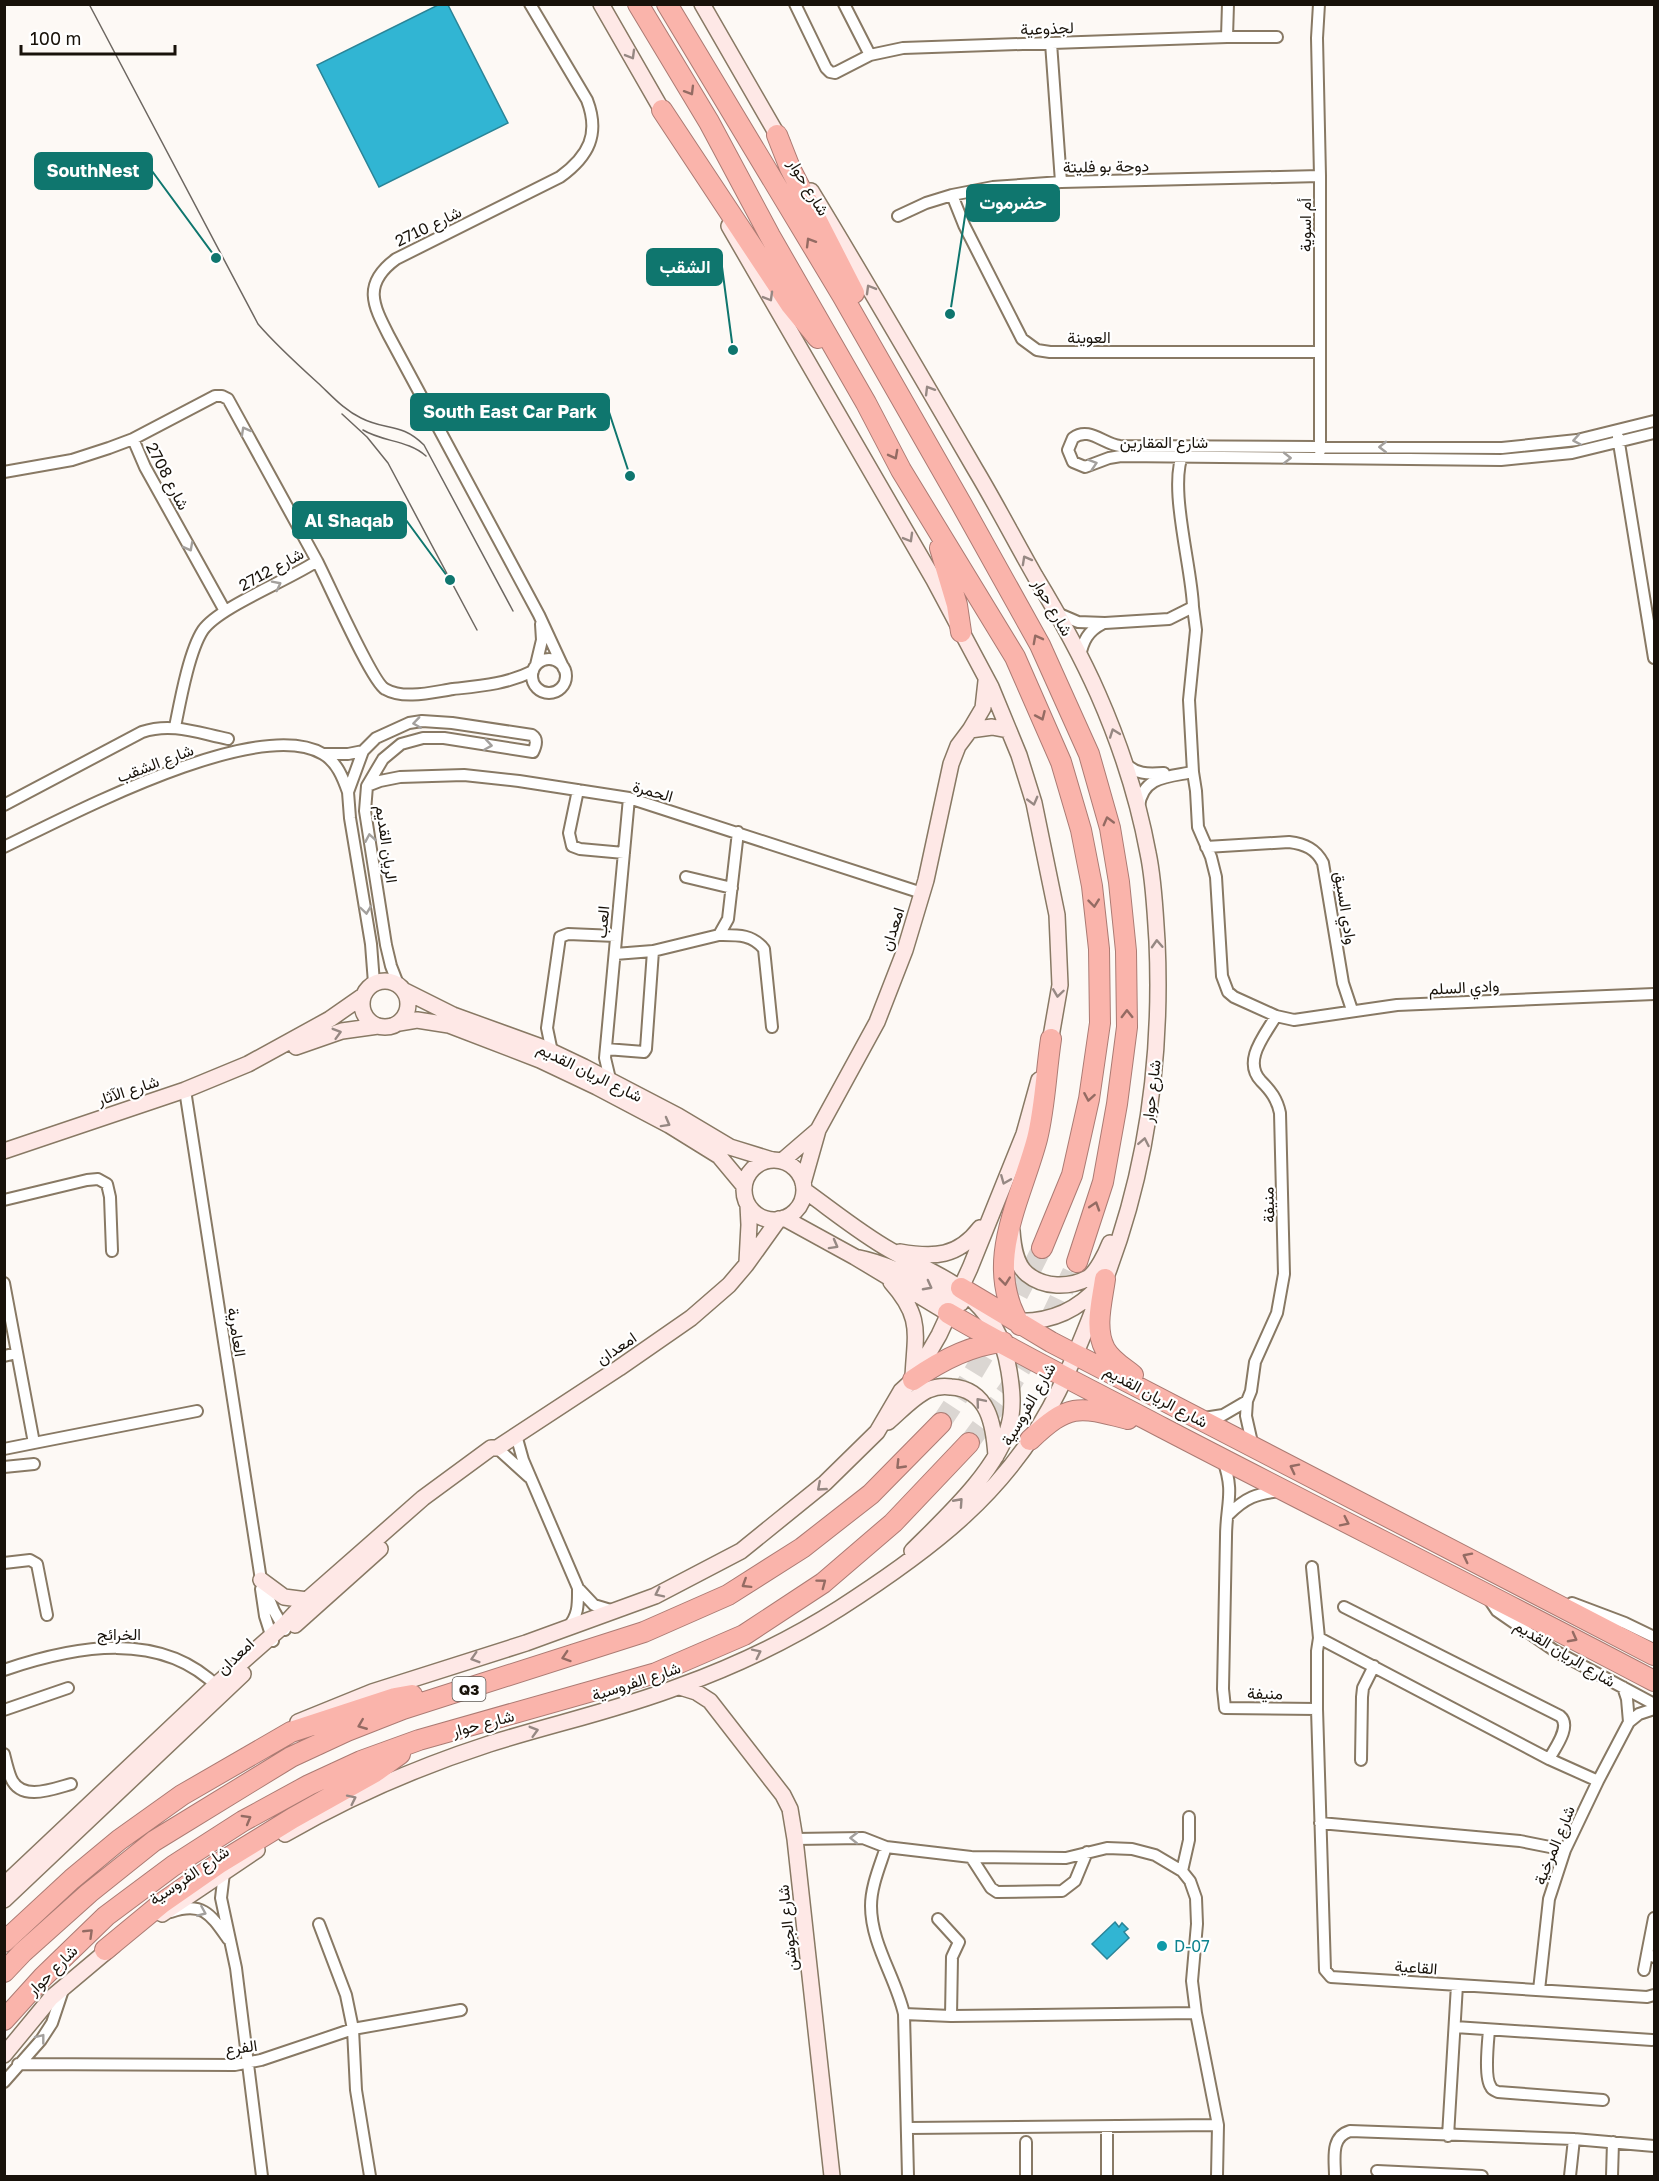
<svg xmlns="http://www.w3.org/2000/svg" width="1659" height="2181" viewBox="0 0 1659 2181" font-family="'Golos Text',Vazirmatn,sans-serif">
<style>
.water{fill:#31b5d3;stroke:#2a8497;stroke-width:1.5}
.lines{fill:none;stroke-linecap:round;stroke-linejoin:round}
.highway-tunnel{stroke:#dbd6d2;stroke-width:20;stroke-dasharray:20 10;stroke-linecap:butt}
.street-casing{stroke:#887964;stroke-width:14}
.secondary-casing{stroke:#887964;stroke-width:18}
.highway-casing{stroke:#ab7b73;stroke-width:22}
.street{stroke:#fff;stroke-width:10}
.secondary{stroke:#fee8e6;stroke-width:15}
.highway{stroke:#fab4ab;stroke-width:20}
.tram{stroke:#6d6761;stroke-width:1.5}
.oneway{stroke:#968883}
.oneway2{stroke:#946b63}
.oneway3{stroke:#a3a09d}
.culture-dot{fill:#0f9aa8;stroke:#fff;stroke-width:2}
.labels{text-anchor:middle;dominant-baseline:central;stroke-width:4.5;stroke-linejoin:round;paint-order:stroke}
.shield{fill:#fff;stroke:#5d5954;stroke-width:1.5}
.shield-label{font-size:15px;font-weight:bold;fill:#18120a}
.street-label{font-size:16px;fill:#18120a;stroke:#fff}
.culture-label{font-size:16px;fill:#0d838f;stroke:#fff;text-anchor:start}
.leader{fill:none;stroke:#0f766e;stroke-width:2}
.callout-dot{fill:#0f766e;stroke:#fff;stroke-width:2}
.callout{fill:#0f766e;stroke:#0f766e;stroke-width:2}
.callout-label{font-size:18px;text-anchor:middle;font-weight:bold;fill:#fff}
</style>
<rect width="100%" height="100%" fill="#fdf9f5"/>
<path class="water" d="M438,5h10l60,118 -129,64 -62,-122z
M1115,1922l4,5 3,-4 6,6 -4,3 5,6 -22,21 -15,-15z"/>
<g class="lines">
<path class="highway-tunnel" d="M941,1423c38,-57 71,-114 101,-175
M969,1443l39,-53 39,-65 30,-63"/>
<g class="street-casing">
<path id="street" d="M530,4l57,96c13,34 2,56 -27,77l-164,82c-34,25 -23,46 -7,77l150,279 25,54
M795,4l31,64 4,4 5,1 35,-18 33,-7 324,-11h50
M844,4l26,51
M1319,4l-2,34 3,138v275
M1227,37l1,-33
M1051,43l10,139
M952,195l12,30 58,114 15,11 13,2h270
M898,216l28,-13 26,-8 41,-8 68,-5 259,-6
M1654,421l-77,19 -75,8 -382,-2c-17,-2 -31,-20 -47,-8l-5,12 5,12 12,5 24,-9 12,-2 380,4 71,-7 82,-20
M1618,437l36,221
M133,439l12,28 80,144
M4,472l68,-12 37,-12 24,-9 82,-43h7l6,3 89,162c-28,19 -98,46 -114,69 -14,21 -23,72 -28,97
M317,561c11,21 55,121 68,128 19,11 48,3 68,0 28,-3 54,-5 80,-18
M1057,613l21,9 27,1 64,-4 24,-12c-1,-40 -26,-123 -9,-156
M1080,656c3,-15 8,-25 22,-32
M532 676a17 17 0 1 1 34 0a17 17 0 1 1-34 0Z
M536,665l6,-25 -1,-16
M324,754h24l15,-3
M1124,762c12,13 24,12 40,11
M1193,772l3,19 2,36 13,30 5,20 6,99 6,16 6,5 42,19 18,4 103,-15 257,-11
M367,786l13,-5 20,-4 64,-2 55,6 110,17 293,95
M578,790l-9,43 3,13 8,3 44,4
M4,805l138,-73c30,-10 56,1 86,7
M1139,806c4,-30 29,-29 54,-34l-4,-72 7,-70 -3,-23
M4,847c65,-31 253,-132 319,-93 14,8 20,24 25,38
M1206,847l83,-5c16,2 27,7 34,21l20,120 9,27
M686,877l46,11
M719,935c18,0 33,-1 45,14l8,78
M615,954l38,-3 66,-16 9,-16 10,-87
M374,983l-3,-39 -21,-126 -2,-26 15,-41 13,-13 33,-15 13,-2 30,2 80,12c6,4 4,11 1,17l-89,-14h-21l-22,6 -18,15 -16,27 -2,25 21,134 5,21 7,18
M606,1049l38,3 2,-3 7,-98
M552,1052l-5,-24 13,-91 8,-3 48,2
M610,1079l-5,-21 24,-260
M185,1090l76,490 13,31 11,19
M4,1200l83,-20 11,-1 9,5 3,13 2,54
M4,1283l30,160 163,-32
M4,1356l13,-3
M1204,1418l19,-3 24,-14
M516,1435l7,25 55,128 16,17 20,6
M1253,1447l-7,-31 1,-15 4,-10 4,-29 22,-49 7,-39 -4,-161c-3,-14 -9,-22 -19,-32 -19,-20 4,-46 15,-65
M497,1448l32,29
M4,1449l30,-6
M1223,1460c12,33 3,44 3,77 -1,50 -2,101 -3,152l2,19 92,1
M4,1467l30,-3
M1228,1515c18,-18 28,-21 52,-24
M4,1563l26,-3 7,4 10,51
M1312,1567l7,71 -2,13v58l8,261 6,7 316,20 7,-2
M261,1589l4,27 8,25
M1489,1599l8,12 58,40 99,53
M1572,1603l53,20 29,14
M1344,1607l216,109c12,10 -5,32 -11,43
M568,1627c11,-12 10,-24 10,-39
M1319,1638l230,121 49,22
M4,1670c71,-24 157,-41 215,18
M1623,1687l4,12 2,23
M4,1710l64,-22
M4,1754c2,8 4,17 7,24 10,24 42,11 60,6
M1361,1760l1,-63 1,-9 11,-22
M1189,1817v23l-7,31 8,10 6,17 1,26 -5,57 4,32 22,112 -1,51
M1320,1823l200,18 45,9
M795,1839l68,-1 23,9 85,10 95,1 41,-10 25,1 23,6 27,16
M886,1847c-6,19 -15,39 -15,59 0,38 25,72 33,108l4,162
M971,1857l20,31 6,4 65,-1 13,-10 12,-29
M224,1873l-3,25 15,70 26,208
M171,1912c32,-11 40,3 57,27
M1654,1918l-7,36 7,3
M938,1919l21,23 -7,15 -1,59
M319,1924l27,71 7,34 3,61 14,86
M1644,1970l3,-16
M1539,1990l10,-91 16,-49 33,-69 31,-59 10,-8 15,-5
M904,2014l47,2 245,-3
M1455,2027l197,13
M1489,2030c-1,12 -5,48 2,57 1,3 5,4 7,5l105,8
M18,2064l217,1 26,-5 92,-31 108,-19
M4,2082l37,-42 11,-17 12,-36
M908,2128l310,-3
M1448,2136l9,-151
M1026,2142v34
M1377,2171l105,5
M1107,2176v-49
M1335,2176c0,-17 -5,-39 15,-45l224,8 80,7
M1570,2176l4,-37
M1612,2176l1,-34"/>
</g>
<g class="secondary-casing">
<path id="secondary" d="M601,4l66,115
M702,4l80,139
M729,226l205,354 57,107 28,68 15,48 23,112 3,70 -11,63
M970,730l22,-3 16,3
M362 1004a23 23 0 1 1 46 0a23 23 0 1 1-46 0Z
M405,991l48,24 91,33 40,19 94,49 52,31 42,13
M399,1023l18,-3 32,5 91,35 57,27 72,38 50,31 25,30
M296,1047l46,-16 36,-5
M4,1151l181,-61 63,-26 82,-45 33,-23
M744 1190a30 30 0 1 1 60 0a30 30 0 1 1-60 0Z
M782,1161l36,-31
M803,1183l15,-53 59,-108 28,-72 21,-70 25,-116 7,-18 12,-16 13,-22 3,-27
M804,1190c28,20 56,43 86,60 22,13 54,25 72,40 28,24 41,44 47,81 3,18 5,36 0,54 -10,44 -65,94 -97,126
M784,1218l71,39 93,56
M1012,1231c1,14 3,33 15,43 17,14 42,14 61,4 9,-6 18,-25 22,-35
M900,1252c34,6 58,5 80,-24
M855,1257c41,8 70,28 106,46
M747,1262l2,-37 -1,-20
M891,1282c32,36 24,51 22,95
M1015,1321c34,2 62,-10 84,-35
M888,1422c12,-10 25,-25 40,-32 7,-3 16,-4 23,-3 38,2 43,39 45,69
M261,1580l23,17 23,3
M295,1625l85,-76
M680,1687l16,5 14,9 73,94 7,14 5,30 37,337
M298,1722l74,-30 154,-49 129,-47 86,-45 84,-68 52,-51 24,-41 12,-11 26,-45 31,-67 54,-134 15,-54
M285,1834c64,-37 133,-67 204,-90 63,-20 129,-34 191,-58 55,-20 110,-46 160,-78 90,-58 169,-116 218,-216 20,-40 35,-81 51,-123 39,-105 53,-216 48,-328 -2,-29 -3,-60 -9,-88 -10,-54 -28,-109 -50,-159 -18,-41 -40,-80 -63,-118 -20,-35 -39,-72 -60,-107 -54,-93 -108,-186 -164,-278
M4,1885l212,-200 67,-59 24,-26 116,-102 68,-50h6l122,-80 72,-50 38,-33 17,-20 33,-46
M4,1900l239,-226
M162,1914l95,-64
M4,2055l47,-57 63,-53"/>
</g>
<g class="highway-casing">
<path id="highway" d="M638,4l71,118 61,114 96,167 35,67 114,187 46,105 20,68 11,56 7,63 1,74 -11,76 -17,76 -30,73
M667,4l175,291 120,210 78,140 49,109 21,74 9,54 7,69 1,76 -10,77 -14,78 -26,80
M662,110l129,195 27,33
M777,135l13,33 64,125
M940,548l17,57 4,27
M1105,1279c-3,22 -11,50 0,70 6,11 18,18 28,26
M961,1288l90,54 603,313
M948,1313c70,41 143,77 215,115 163,85 328,167 491,253
M1020,1325c-38,-61 1,-125 17,-186 8,-32 9,-67 14,-100
M913,1380c27,-19 57,-35 90,-38
M1030,1440c39,-37 48,-34 98,-21
M4,1942l68,-63 47,-39 63,-45 109,-63 104,-34 17,-3
M105,1950l57,-47 56,-39 75,-46 82,-46 25,-18
M4,1972l19,-20 66,-59 65,-52 137,-84 56,-26 56,-22 241,-77 84,-37 74,-47 69,-54 70,-71
M4,2020l39,-43 63,-61 67,-50 70,-45 66,-36 52,-24 58,-21 237,-67 88,-38 79,-52 70,-60 76,-80"/>
</g>
<use href="#street" class="street"/>
<use href="#secondary" class="secondary"/>
<use href="#highway" class="highway"/>
<path class="tram" d="M89,4l169,320c18,21 39,40 60,59 14,13 26,27 43,35 25,13 40,4 63,27l89,166
M342,414l25,23 21,26 89,167
M363,430c20,12 45,10 63,26"/>
</g>
<defs><path id="oneway-chevron" d="M-2-3.5L2.5 0L-2 3.5" fill="none" stroke-width="1.6" stroke-linecap="round" stroke-linejoin="round" transform="scale(1.5)"/></defs>
<g class="oneway">
<use href="#oneway-chevron" transform="translate(631 55) rotate(60)"/>
<use href="#oneway-chevron" transform="translate(870 289) rotate(-120)"/>
<use href="#oneway-chevron" transform="translate(769 297) rotate(60)"/>
<use href="#oneway-chevron" transform="translate(929 390) rotate(-121)"/>
<use href="#oneway-chevron" transform="translate(909 538) rotate(60)"/>
<use href="#oneway-chevron" transform="translate(1026 560) rotate(-119)"/>
<use href="#oneway-chevron" transform="translate(1114 733) rotate(-110)"/>
<use href="#oneway-chevron" transform="translate(1033 801) rotate(75)"/>
<use href="#oneway-chevron" transform="translate(1157 944) rotate(-93)"/>
<use href="#oneway-chevron" transform="translate(1058 993) rotate(98)"/>
<use href="#oneway-chevron" transform="translate(337 1033) rotate(-16)"/>
<use href="#oneway-chevron" transform="translate(666 1123) rotate(29)"/>
<use href="#oneway-chevron" transform="translate(1144 1142) rotate(-79)"/>
<use href="#oneway-chevron" transform="translate(1005 1180) rotate(112)"/>
<use href="#oneway-chevron" transform="translate(834 1245) rotate(29)"/>
<use href="#oneway-chevron" transform="translate(928 1286) rotate(28)"/>
<use href="#oneway-chevron" transform="translate(980 1402) rotate(-130)"/>
<use href="#oneway-chevron" transform="translate(821 1487) rotate(139)"/>
<use href="#oneway-chevron" transform="translate(959 1502) rotate(-48)"/>
<use href="#oneway-chevron" transform="translate(659 1593) rotate(154)"/>
<use href="#oneway-chevron" transform="translate(757 1653) rotate(-26)"/>
<use href="#oneway-chevron" transform="translate(475 1658) rotate(163)"/>
<use href="#oneway-chevron" transform="translate(534 1731) rotate(-16)"/>
<use href="#oneway-chevron" transform="translate(352 1799) rotate(-26)"/>
</g>
<g class="oneway2">
<use href="#oneway-chevron" transform="translate(690 91) rotate(59)"/>
<use href="#oneway-chevron" transform="translate(810 242) rotate(-121)"/>
<use href="#oneway-chevron" transform="translate(894 455) rotate(62)"/>
<use href="#oneway-chevron" transform="translate(1037 639) rotate(-118)"/>
<use href="#oneway-chevron" transform="translate(1041 716) rotate(66)"/>
<use href="#oneway-chevron" transform="translate(1108 821) rotate(-105)"/>
<use href="#oneway-chevron" transform="translate(1094 903) rotate(84)"/>
<use href="#oneway-chevron" transform="translate(1127 1014) rotate(-91)"/>
<use href="#oneway-chevron" transform="translate(1089 1097) rotate(100)"/>
<use href="#oneway-chevron" transform="translate(1095 1206) rotate(-72)"/>
<use href="#oneway-chevron" transform="translate(1005 1281) rotate(84)"/>
<use href="#oneway-chevron" transform="translate(900 1465) rotate(134)"/>
<use href="#oneway-chevron" transform="translate(1294 1468) rotate(-153)"/>
<use href="#oneway-chevron" transform="translate(1345 1522) rotate(26)"/>
<use href="#oneway-chevron" transform="translate(1467 1557) rotate(-153)"/>
<use href="#oneway-chevron" transform="translate(822 1583) rotate(-37)"/>
<use href="#oneway-chevron" transform="translate(746 1584) rotate(148)"/>
<use href="#oneway-chevron" transform="translate(1573 1638) rotate(28)"/>
<use href="#oneway-chevron" transform="translate(566 1657) rotate(162)"/>
<use href="#oneway-chevron" transform="translate(362 1725) rotate(158)"/>
<use href="#oneway-chevron" transform="translate(247 1819) rotate(-30)"/>
<use href="#oneway-chevron" transform="translate(89 1933) rotate(-44)"/>
</g>
<g class="oneway3">
<use href="#oneway-chevron" transform="translate(245 431) rotate(-119)"/>
<use href="#oneway-chevron" transform="translate(1577 440) rotate(170)"/>
<use href="#oneway-chevron" transform="translate(1383 447) rotate(-180)"/>
<use href="#oneway-chevron" transform="translate(1287 458)"/>
<use href="#oneway-chevron" transform="translate(1093 464) rotate(-18)"/>
<use href="#oneway-chevron" transform="translate(189 547) rotate(62)"/>
<use href="#oneway-chevron" transform="translate(277 585) rotate(-27)"/>
<use href="#oneway-chevron" transform="translate(417 723) rotate(172)"/>
<use href="#oneway-chevron" transform="translate(488 745) rotate(9)"/>
<use href="#oneway-chevron" transform="translate(370 838) rotate(-100)"/>
<use href="#oneway-chevron" transform="translate(366 910) rotate(82)"/>
<use href="#oneway-chevron" transform="translate(854 1838) rotate(-179)"/>
<use href="#oneway-chevron" transform="translate(202 1912) rotate(23)"/>
<use href="#oneway-chevron" transform="translate(41 2038) rotate(-52)"/>
</g>
<circle class="culture-dot" cx="1162" cy="1946" r="6"/>
<g class="labels">
<rect class="shield" x="452.5" y="1677" width="33" height="24" rx="4.5"/>
<g class="shield-label">
<text x="469" y="1689">Q3</text>
</g>
<g class="street-label">
<text transform="translate(1047 28) rotate(-2)">لجذوعية</text>
<text transform="translate(1106 166) rotate(-1)">دوحة بو فليتة</text>
<text transform="translate(809 187) rotate(59)">شارع حوار</text>
<text transform="translate(1305 225) rotate(-90)">أم اسوية</text>
<text transform="translate(428 226) rotate(-26)">شارع 2710</text>
<text x="1089" y="337">العوينة</text>
<text x="1164" y="442">شارع المقارين</text>
<text transform="translate(168 476) rotate(62)">شارع 2708</text>
<text transform="translate(271 569) rotate(-29)">شارع 2712</text>
<text transform="translate(1053 607) rotate(60)">شارع حوار</text>
<text transform="translate(155 763) rotate(-21)">شارع الشقب</text>
<text transform="translate(653 791) rotate(16)">الحمرة</text>
<text transform="translate(387 844) rotate(82)">الريان القديم</text>
<text transform="translate(1346 908) rotate(81)">وادي السيق</text>
<text transform="translate(602 922) rotate(-85)">العب</text>
<text transform="translate(892 929) rotate(-72)">امعدان</text>
<text transform="translate(1464 987) rotate(-3)">وادي السلم</text>
<text transform="translate(590 1072) rotate(26)">شارع الريان القديم</text>
<text transform="translate(128 1090) rotate(-18)">شارع الآثار</text>
<text transform="translate(1151 1091) rotate(-83)">شارع حوار</text>
<text transform="translate(1268 1205) rotate(-92)">منيفة</text>
<text transform="translate(237 1332) rotate(81)">العامرية</text>
<text transform="translate(616 1348) rotate(-34)">امعدان</text>
<text transform="translate(1156 1396) rotate(28)">شارع الريان القديم</text>
<text transform="translate(1028 1404) rotate(-60)">شارع الفروسية</text>
<text x="119" y="1634">الخرائج</text>
<text transform="translate(1565 1653) rotate(31)">شارع الريان القديم</text>
<text transform="translate(235 1656) rotate(-44)">امعدان</text>
<text transform="translate(636 1681) rotate(-18)">شارع الفروسية</text>
<text transform="translate(1265 1693) rotate(1)">منيفة</text>
<text transform="translate(483 1723) rotate(-15)">شارع حوار</text>
<text transform="translate(1554 1845) rotate(-68)">شارع المرخية</text>
<text transform="translate(189 1875) rotate(-34)">شارع الفروسية</text>
<text transform="translate(787 1928) rotate(-96)">شارع الجوشن</text>
<text transform="translate(1416 1967) rotate(4)">القاعية</text>
<text transform="translate(52 1970) rotate(-45)">شارع حوار</text>
<text transform="translate(241 2047) rotate(-8)">الفرع</text>
</g>
<g class="culture-label">
<text x="1174" y="1946">D-07</text>
</g>
</g>
<path class="leader" d="M216 258L152 171M950 314L967 203M733 350L722 267M630 476L609 412M450 580L406 520"/>
<g class="callout-dot">
<circle cx="216" cy="258" r="6"/>
<circle cx="950" cy="314" r="6"/>
<circle cx="733" cy="350" r="6"/>
<circle cx="630" cy="476" r="6"/>
<circle cx="450" cy="580" r="6"/>
</g>
<g class="callout">
<rect x="35" y="153" width="117" height="36" rx="6"/>
<rect x="967" y="185" width="92" height="36" rx="6"/>
<rect x="647" y="249" width="75" height="36" rx="6"/>
<rect x="411" y="394" width="198" height="36" rx="6"/>
<rect x="293" y="502" width="113" height="36" rx="6"/>
</g>
<g class="callout-label">
<text x="93" y="177">SouthNest</text>
<text x="1013" y="209">حضرموت</text>
<text x="685" y="273">الشقب</text>
<text x="510" y="418">South East Car Park</text>
<text x="349" y="527">Al Shaqab</text>
</g>
<rect width="1659" height="2181" fill="none" stroke="#18120a" stroke-width="12"/>
<path d="M21 45v9h154v-9" fill="none" stroke="#18120a" stroke-width="3"/>
<text x="30" y="45" font-size="18" fill="#18120a" stroke="#ffffff" stroke-width="4.5" paint-order="stroke">100 m</text>
</svg>
